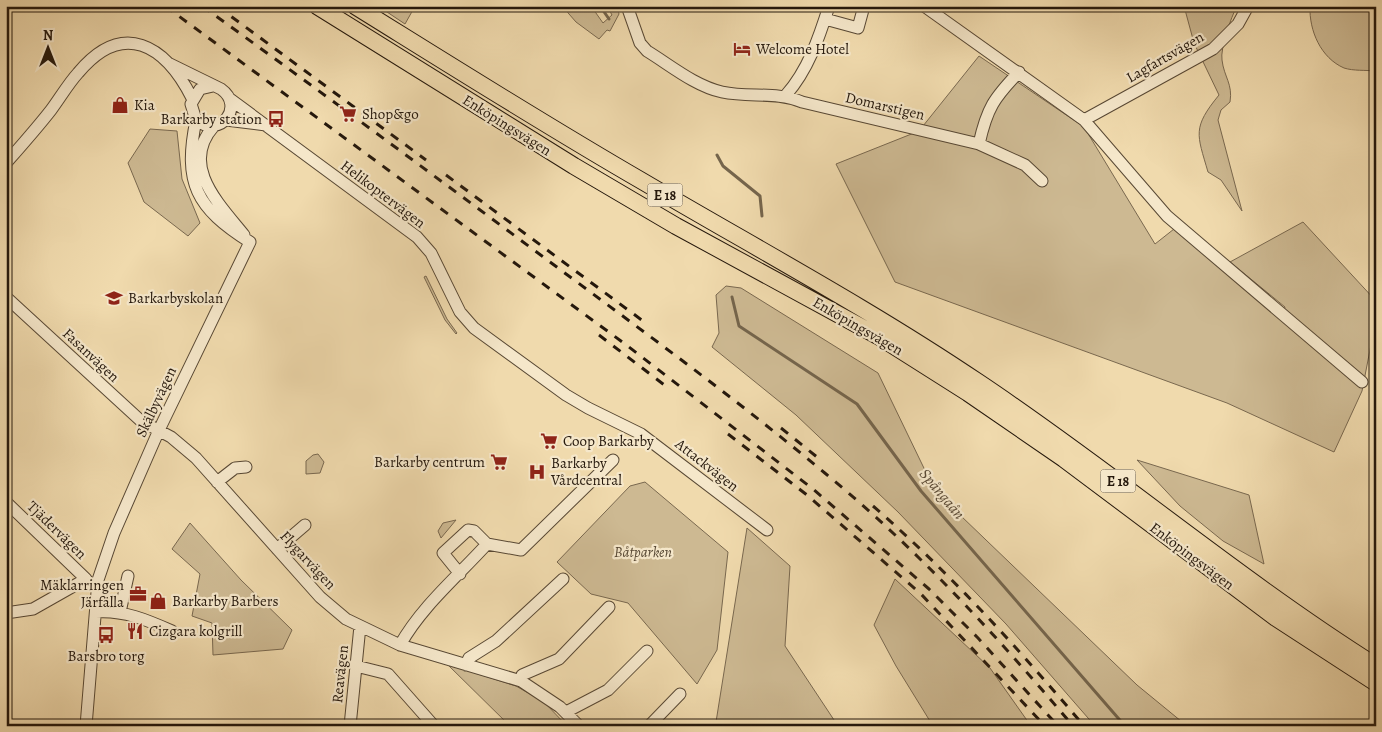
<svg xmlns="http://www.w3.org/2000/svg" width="1382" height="732" viewBox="0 0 1382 732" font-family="Alegreya,serif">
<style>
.green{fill:#cdb992;stroke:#79684f}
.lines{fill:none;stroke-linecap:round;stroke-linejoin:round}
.stream{stroke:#75654c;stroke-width:3}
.minor-casing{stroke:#584834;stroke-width:13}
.highway-casing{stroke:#25180c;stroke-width:18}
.minor{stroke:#f5e7ca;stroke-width:11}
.highway{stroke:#f0daad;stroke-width:16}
.rail{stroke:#25180c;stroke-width:3;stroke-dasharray:9 9;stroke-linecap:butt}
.labels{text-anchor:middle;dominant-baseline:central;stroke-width:4.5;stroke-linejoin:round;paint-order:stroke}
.shield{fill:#f5e7ca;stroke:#635645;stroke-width:1}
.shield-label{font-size:14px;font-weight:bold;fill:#25180c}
.poi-label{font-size:15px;fill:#25180c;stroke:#f5e7ca;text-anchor:start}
.street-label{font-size:15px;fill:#25180c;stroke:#f5e7ca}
.park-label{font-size:15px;font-style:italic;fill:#574834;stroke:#f5e7ca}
.water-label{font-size:16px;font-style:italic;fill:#5b4b36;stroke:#f5e7ca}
</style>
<rect width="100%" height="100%" fill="#f0daad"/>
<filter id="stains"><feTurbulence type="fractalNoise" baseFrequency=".004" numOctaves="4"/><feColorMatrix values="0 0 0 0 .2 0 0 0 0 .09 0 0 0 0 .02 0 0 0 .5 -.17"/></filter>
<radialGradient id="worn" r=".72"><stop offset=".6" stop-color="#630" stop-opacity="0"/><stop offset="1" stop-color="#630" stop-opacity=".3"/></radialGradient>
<path class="green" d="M378,6h33l3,2 -9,16z
M562,6h29l12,17 9,-8 -5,-9h10l2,8 -9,17 -3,-1 -8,9 -23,-17z
M1184,6h53c-6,11 -17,43 -15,54 2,17 11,24 8,42l-9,8 -3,10 24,91 -21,-31 -13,-8c-11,-38 -16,-44 11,-77l-25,-52z
M1310,6h66v65c-10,-1 -23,0 -32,-3 -23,-10 -35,-37 -34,-62z
M979,56l105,71 71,117 19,-15 108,88 3,-10 -55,-45 73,-40 73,79v18l-14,72 -28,61 -107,-49 -332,-121 -59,-118 83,-33z
M150,129l27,2 5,48 18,44 -12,13 -44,-34 -16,-39z
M426,276l21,43 10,14 -1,1 -11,-14 -21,-43z
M726,286l15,2 137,85 57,118 202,194 50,41h-92l-89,-102 -108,-112 -102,-97 -84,-68 7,-14 -3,-38z
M318,454l6,8 -4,11 -14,1v-13l7,-6z
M1137,460l112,35 15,69 -41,-23 -43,-35z
M645,482l83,70 -11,98 -20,34 -69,-81 -37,-9 -34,-32 73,-76z
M456,520l-15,18 -3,-7 5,-8z
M190,523l51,57 51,50 -9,19 -70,6 -1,-32 -20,-7 8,-42 -28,-25z
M747,528l43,38 -5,80 53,80h-125l3,-4z
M895,579l95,89 41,58h-98l-37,-60 -22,-41z
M447,664l69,22 28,16 23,24h-57z"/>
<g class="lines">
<path class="stream" d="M600,6l9,13
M717,155l6,11 37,30 2,20
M732,297l7,29 118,78 64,87 204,235"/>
<g class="minor-casing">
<path id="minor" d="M627,6l13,37 7,8c23,14 48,35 75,41 28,6 54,-1 80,10l177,42c8,-36 15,-46 40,-72
M924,6l160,114 83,96 195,166
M825,19l33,9 6,-22
M170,64l51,25c24,17 0,50 -25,31l-5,-16 9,-15 13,-3
M786,95c22,-25 33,-57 43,-89
M230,99l187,138 14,16 29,59 14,16 92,67 22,13 53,26 126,96
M196,120c-13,63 0,88 54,122
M226,120l40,5
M1084,120l129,-71 25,-25 10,-18
M214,126c-35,39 5,78 30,109
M979,144l46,21 17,16
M6,163c15,-17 31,-35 45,-53 9,-12 17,-26 27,-37 45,-54 87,-28 114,25
M6,297l135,124 30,16 25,21 124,139 26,22 54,26 121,36 39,26 19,19
M217,482l18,-14 11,-1
M6,502l80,77
M487,544l34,6 92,-90
M277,549l28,-24
M96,612c28,-2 51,8 76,19
M120,612l8,-36
M6,613l27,-4 53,-30
M400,645c22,-39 57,-68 87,-101l-13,-13 -6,-1 -25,23 17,21
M466,665l3,-7 27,-17 67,-62
M356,666l32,8 46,52
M521,681l1,-6 37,-16 50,-52
M566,712l42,-22 39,-39
M86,726l12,-146 16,-47 45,-103 91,-188
M350,726l10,-100
M649,726l31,-32"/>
</g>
<g class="highway-casing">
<path id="highway" d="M317,6l257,160 102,60 202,110 90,57 96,66 212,159 100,65
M355,6c95,59 190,119 287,175 112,66 228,128 336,201 135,90 260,197 398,284"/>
</g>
<use href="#minor" class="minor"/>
<use href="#highway" class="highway"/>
<path class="rail" d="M165,6l460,338 188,145 116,100 49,49 80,88
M202,6c114,82 227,166 340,250 95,71 192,141 284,218 91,75 171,162 247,252
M217,6l209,154
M446,175l197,146
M599,335l68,52
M781,428l41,33
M728,434l79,61 114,99 124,132
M873,506c77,67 145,142 211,220"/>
</g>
<defs>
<g id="hotel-bare" transform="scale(1.35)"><path d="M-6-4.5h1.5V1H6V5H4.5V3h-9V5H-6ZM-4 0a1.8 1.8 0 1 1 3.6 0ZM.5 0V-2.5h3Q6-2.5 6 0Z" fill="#8f2418" stroke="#f5e7ca" stroke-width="2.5" paint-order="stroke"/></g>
<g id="shop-bare" transform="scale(1.35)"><path d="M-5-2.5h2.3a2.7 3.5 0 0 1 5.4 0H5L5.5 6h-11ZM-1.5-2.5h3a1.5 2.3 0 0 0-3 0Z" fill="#8f2418" stroke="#f5e7ca" stroke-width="2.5" paint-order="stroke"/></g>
<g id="supermarket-bare" transform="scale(1.35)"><path d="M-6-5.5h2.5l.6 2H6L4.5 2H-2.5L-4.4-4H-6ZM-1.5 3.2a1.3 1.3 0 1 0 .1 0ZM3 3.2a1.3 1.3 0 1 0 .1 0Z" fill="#8f2418" stroke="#f5e7ca" stroke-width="2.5" paint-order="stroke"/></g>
<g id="bus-bare" transform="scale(1.35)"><path d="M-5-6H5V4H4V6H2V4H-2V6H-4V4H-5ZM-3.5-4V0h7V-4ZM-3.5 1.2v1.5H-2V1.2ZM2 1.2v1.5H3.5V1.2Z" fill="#8f2418" stroke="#f5e7ca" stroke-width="2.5" paint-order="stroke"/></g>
<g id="school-bare" transform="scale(1.35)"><path d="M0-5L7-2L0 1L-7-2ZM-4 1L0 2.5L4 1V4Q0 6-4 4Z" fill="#8f2418" stroke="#f5e7ca" stroke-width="2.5" paint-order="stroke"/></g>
<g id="hospital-bare" transform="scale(1.35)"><path d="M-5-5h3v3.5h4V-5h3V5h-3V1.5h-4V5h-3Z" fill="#8f2418" stroke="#f5e7ca" stroke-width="2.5" paint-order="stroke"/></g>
<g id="office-bare" transform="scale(1.35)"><path d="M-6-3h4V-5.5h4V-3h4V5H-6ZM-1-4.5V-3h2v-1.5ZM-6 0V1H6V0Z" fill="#8f2418" stroke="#f5e7ca" stroke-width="2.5" paint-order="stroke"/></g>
<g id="restaurant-bare" transform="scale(1.35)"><path d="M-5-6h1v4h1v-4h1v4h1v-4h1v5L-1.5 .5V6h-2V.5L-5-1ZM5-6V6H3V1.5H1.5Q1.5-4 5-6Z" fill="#8f2418" stroke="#f5e7ca" stroke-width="2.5" paint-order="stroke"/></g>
</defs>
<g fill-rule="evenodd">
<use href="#hotel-bare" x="742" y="49"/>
<use href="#shop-bare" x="120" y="105"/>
<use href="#supermarket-bare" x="348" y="114"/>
<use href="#bus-bare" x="276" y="119"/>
<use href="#school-bare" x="114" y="298"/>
<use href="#supermarket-bare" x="549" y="441"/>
<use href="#supermarket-bare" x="499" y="462"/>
<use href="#hospital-bare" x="537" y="472"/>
<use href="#office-bare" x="138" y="594"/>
<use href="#shop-bare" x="158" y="601"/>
<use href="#restaurant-bare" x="135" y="631"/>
<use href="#bus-bare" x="106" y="635"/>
</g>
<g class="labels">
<g class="shield">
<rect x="647.5" y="183.5" width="35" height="23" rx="4"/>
<rect x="1100.5" y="469.5" width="35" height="23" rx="4"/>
</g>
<g class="shield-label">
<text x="665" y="195">E 18</text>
<text x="1118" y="481">E 18</text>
</g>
<g class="poi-label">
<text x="756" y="49">Welcome Hotel</text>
<text x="134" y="105">Kia</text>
<text x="362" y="114">Shop&amp;go</text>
<text x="262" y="119" text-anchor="end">Barkarby station</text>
<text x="128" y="298">Barkarbyskolan</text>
<text x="563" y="441">Coop Barkarby</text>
<text x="485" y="462" text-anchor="end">Barkarby centrum</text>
<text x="551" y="463">Barkarby<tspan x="551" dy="17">Vårdcentral</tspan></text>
<text x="124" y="585" text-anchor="end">Mäklarringen<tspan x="124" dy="17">Järfälla</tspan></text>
<text x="172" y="601">Barkarby Barbers</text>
<text x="149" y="631">Cizgara kolgrill</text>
<text x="106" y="656" text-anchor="middle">Barsbro torg</text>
</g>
<g class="street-label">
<text transform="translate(1165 57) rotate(-30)">Lagfartsvägen</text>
<text transform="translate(885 106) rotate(13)">Domarstigen</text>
<text transform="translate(507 125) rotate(32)">Enköpingsvägen</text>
<text transform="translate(383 194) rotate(37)">Helikoptervägen</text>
<text transform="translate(858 326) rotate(30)">Enköpingsvägen</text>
<text transform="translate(91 355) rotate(43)">Fasanvägen</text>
<text transform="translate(156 402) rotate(-65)">Skälbyvägen</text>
<text transform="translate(707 465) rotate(38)">Attackvägen</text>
<text transform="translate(57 530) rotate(44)">Tjädervägen</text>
<text transform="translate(1192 556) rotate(37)">Enköpingsvägen</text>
<text transform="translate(308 560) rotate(47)">Flygarvägen</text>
<text transform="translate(340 674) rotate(-84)">Reavägen</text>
</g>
<g class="park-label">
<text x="643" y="552">Båtparken</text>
</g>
<g class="water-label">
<text transform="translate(942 494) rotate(50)">Spångaån</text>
</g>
</g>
<rect width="1382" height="732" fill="none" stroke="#f0daad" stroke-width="25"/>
<rect x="8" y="8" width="1367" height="717" fill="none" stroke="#25180c" stroke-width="2.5"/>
<rect x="12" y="12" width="1357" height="707" fill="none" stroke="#25180c"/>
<g transform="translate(48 48)" stroke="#f5e7ca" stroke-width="4" paint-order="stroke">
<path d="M0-4L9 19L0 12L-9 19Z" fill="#25180c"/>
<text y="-8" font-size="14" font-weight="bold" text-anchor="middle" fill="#25180c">N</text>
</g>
<rect width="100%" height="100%" filter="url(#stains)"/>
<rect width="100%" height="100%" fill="url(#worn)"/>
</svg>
